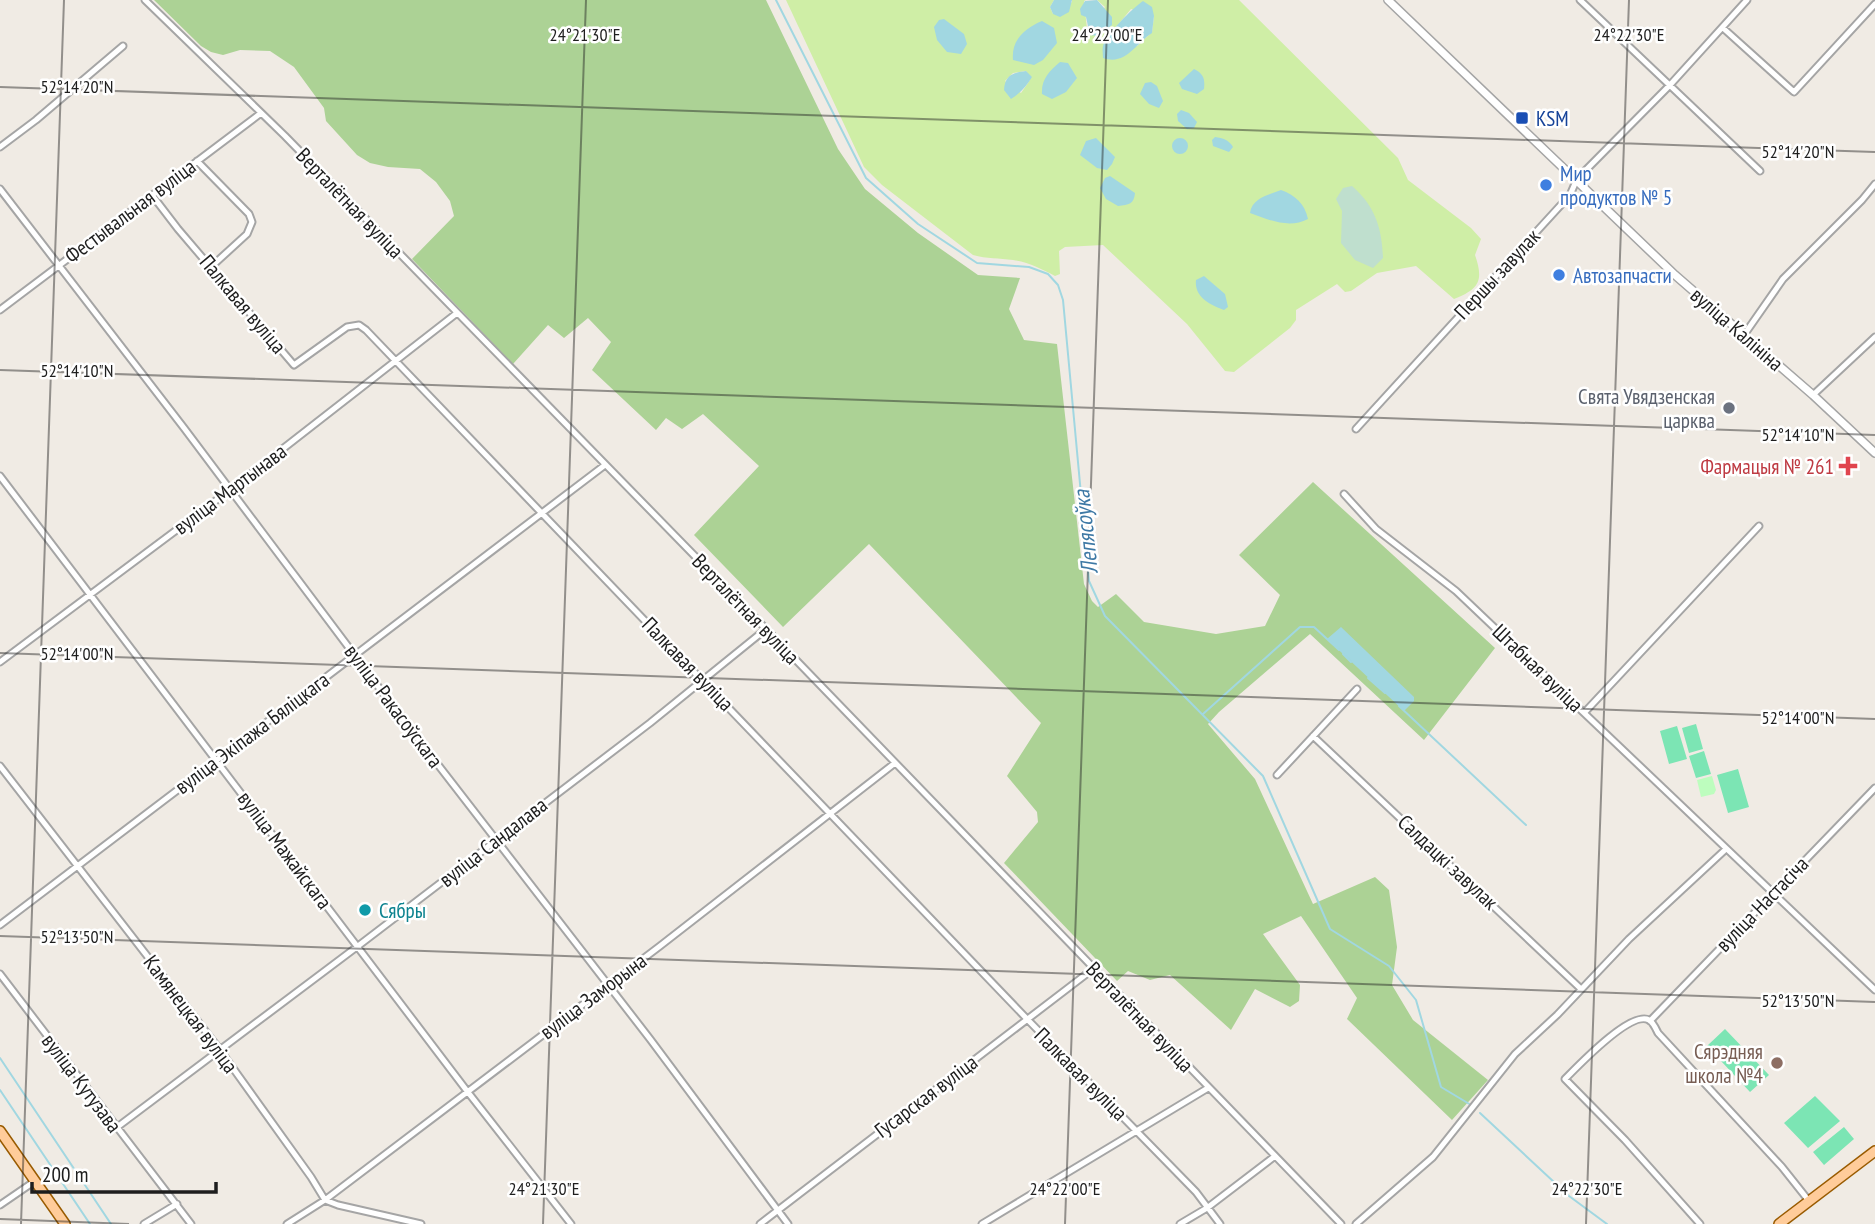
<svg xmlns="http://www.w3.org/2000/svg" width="1875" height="1224" viewBox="0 0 1875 1224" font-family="'PT Sans Narrow',sans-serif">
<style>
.grass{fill:#cfeea6;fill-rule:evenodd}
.forest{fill:#acd295}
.wetland{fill:#bfdfce}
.park{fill:#bdfdbe}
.pitch{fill:#7ce5b4}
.water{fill:#a1d7e1}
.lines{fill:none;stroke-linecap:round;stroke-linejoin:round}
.stream{stroke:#a1d7e1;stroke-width:2}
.minor-casing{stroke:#a5a5a5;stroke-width:9}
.tertiary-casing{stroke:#a5a5a5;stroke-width:10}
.primary-casing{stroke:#995b00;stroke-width:12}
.minor{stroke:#fff;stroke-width:5}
.tertiary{stroke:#fff;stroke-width:7}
.primary{stroke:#ffcc9a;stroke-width:9}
.ticks{fill:none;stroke:#1e1e1e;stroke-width:2;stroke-opacity:0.45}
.transit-dot{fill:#1a4fb4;stroke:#fff;stroke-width:2.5}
.shop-dot{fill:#3f7fe0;stroke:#fff;stroke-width:2.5}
.worship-dot{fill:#6b7280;stroke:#fff;stroke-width:2.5}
.health-dot{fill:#e0444e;stroke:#fff;stroke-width:2.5}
.culture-dot{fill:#0f9aa8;stroke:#fff;stroke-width:2.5}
.education-dot{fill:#8d6e63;stroke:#fff;stroke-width:2.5}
.labels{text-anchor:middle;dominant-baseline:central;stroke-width:5;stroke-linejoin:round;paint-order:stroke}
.transit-label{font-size:21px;fill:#164399;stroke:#fff;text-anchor:start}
.shop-label{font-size:21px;fill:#366cbe;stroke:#fff;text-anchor:start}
.street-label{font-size:21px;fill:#1e1e1e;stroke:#fff}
.worship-label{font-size:21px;fill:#5b616d;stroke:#fff;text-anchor:end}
.health-label{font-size:21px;fill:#be3a42;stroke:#fff;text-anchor:end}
.culture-label{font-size:21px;fill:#0d838f;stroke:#fff;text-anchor:start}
.education-label{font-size:21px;fill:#785e54;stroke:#fff;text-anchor:end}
.water-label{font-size:23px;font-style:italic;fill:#3e79a5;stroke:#fff}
.ticks-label{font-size:18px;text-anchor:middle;fill:#1e1e1e;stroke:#fff;stroke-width:5;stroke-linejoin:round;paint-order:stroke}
</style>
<rect width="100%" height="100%" fill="#f0ebe4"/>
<path class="grass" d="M786,0h268l-4,7 3,7 19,-12v-2h14l-2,1 3,28 18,-22 -8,-7h142l159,158 10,22 63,48 10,11 -6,16c9,26 4,34 -21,44l-38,-33 -39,7 -26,18 -6,1 -8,-8 -41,26v10l-6,8 -56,44 -9,-1 -38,-47 -84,-79 -38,2 -6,4 1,23 -5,2c-13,-7 -27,-14 -42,-16 -14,-2 -26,-1 -40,-5l-91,-70 -18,-18zM1131,9l23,7 -2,16 -15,14 -25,-14zM1026,71l4,9 -9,13 -16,-12 8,-8z"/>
<path class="forest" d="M154,0h612l72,149 27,40 53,44 60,42 42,3 -11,31 15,31 33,4 27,240 8,17 6,6 18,-13 28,28 72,12 49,-8 15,-31 -41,-40 74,-73 182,166 -71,92 -114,-106 -91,78 -11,12 47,55 58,125 62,-27 14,13 8,57 -5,38 21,35 75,60 -36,40 -105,-101 10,-21 -56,-82 -38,18 37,51 -1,16 -9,6 -35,-18 -24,41 -61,-55 -20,5 -22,-9 -11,10 -113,-118 34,-41 -1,-10 -30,-36 34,-53 -172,-179 -86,83 -89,-92 65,-69 -56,-52 -21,15 -16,-11 -10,12 -64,-60 19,-28 -23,-24 -24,20 -16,-13 -35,39 -101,-105 42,-43 -4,-15 -14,-19 -16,-13 -32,-2 -18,-4 -13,-8 -31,-34 -2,-13 -30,-41 -24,-16 -30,-1 -17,5 -12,-3 -10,-6z"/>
<path class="wetland" d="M1352,186c23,20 30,42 31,72l-10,10 -18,-8 -14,-17 1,-32 -6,-12 7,-11z"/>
<path class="park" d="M1712,776l4,14 -2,4 -13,3 -4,-17z"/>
<path class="pitch" d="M1696,724l7,25 -14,4 -7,-25z
M1677,726l10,33 -18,5 -9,-33z
M1704,751l7,23 -15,4 -7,-22z
M1738,769l11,38 -21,6 -11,-38z
M1725,1029l44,46 -19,17 -43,-46z
M1815,1096l25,25 -32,27 -24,-25z
M1844,1127l10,12 -30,26 -11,-13z"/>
<path class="water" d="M1054,0h18l-3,12 -9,5 -7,-3 -3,-7z
M1097,0l15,17v8l-14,11 -8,-1 -4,-18 -5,-2 -1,-6 5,-8z
M1143,1l9,6 2,9 -2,17c-16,10 -26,33 -49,25 0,-4 -1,-8 0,-12 3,-12 30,-38 40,-45z
M944,19l20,15 3,10 -6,10 -14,-2 -10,-12 -3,-13 5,-7z
M1042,21l12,7 3,15 -14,17 -9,5 -21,-5c-2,-20 12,-32 29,-39z
M1060,62l8,1 9,15 -11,14 -14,7 -10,-5c-1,-14 7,-23 18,-32z
M1194,69c10,5 11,10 10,20l-7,5 -15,-5 -3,-6z
M1026,71l6,6c-5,8 -11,16 -21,22l-7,-9c1,-15 8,-17 22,-19z
M1151,82l6,4 6,15 -4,7 -10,-4 -9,-10 5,-11z
M1181,110l8,3 8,9 -3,6 -7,1 -9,-8 -1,-7z
M1215,137c8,1 14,3 18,10l-4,5 -16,-6 -1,-6z
M1172 146a8 8 0 1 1 16 0a8 8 0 1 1-16 0Z
M1096,138l19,19 -3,7 -5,6 -10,-2 -17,-13 6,-14z
M1110,176l25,17c-1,11 -6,12 -17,13l-12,-7 -6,-11 5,-10z
M1281,190c14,5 24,14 27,29 -19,10 -39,1 -58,-6 2,-15 18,-18 31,-23z
M1204,276l21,18 3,13 -4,3c-14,-5 -30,-13 -28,-30z
M1341,627l73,70v4l-10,10 -77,-72z"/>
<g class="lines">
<path class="stream" d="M776,0l90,178 52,46 59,39 52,4 19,7 10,11 5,15 26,281 16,35 158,160 67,153 59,37 27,34 25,87 30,18
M1343,654l8,8
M1368,678l17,15
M1399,706l127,119
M1203,714l97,-87h14l25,23
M0,1058l111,166
M0,1090l90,134
M1480,1113l89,83 38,28"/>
<g class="minor-casing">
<path id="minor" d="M145,0l140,136 481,493 575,595
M1580,0l180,171
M1723,28l71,64 81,-88
M0,147l36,-27 87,-74
M197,161l52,53 3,8 -5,12 -35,32
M0,189l184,239 214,285 252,326 138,185
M152,195l26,34 116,136 53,-38 12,-2 7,5 662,690 168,172 24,32
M0,310l261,-197
M1744,335l39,-56 79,-79 13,-16
M1813,395l62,-58
M1356,429l214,-234 7,-16 93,-94 77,-85
M0,476l467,615 104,133
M1344,494l32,35 80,62 419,399
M0,662l230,-172 227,-177
M1584,713l175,-187
M1313,736l268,253
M0,766l220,284 91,127 14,23 13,5 83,19
M1277,775l80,-86
M0,925l605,-460
M0,974l191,250
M1650,1021l225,-233
M116,1128l242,-182 292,-223 116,-94
M0,1205l35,-24
M144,1224l33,-20
M287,1224l38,-24 335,-254 235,-183
M760,1224l333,-255
M982,1224l226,-136
M1180,1224l27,-16 68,-52
M1356,1224l77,-67 82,-103 42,-39 72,-76 97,-90
M1700,1224l-75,-84 -60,-61c13,-13 66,-69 84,-59 4,2 7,9 9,13l124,134 27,34"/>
</g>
<g class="tertiary-casing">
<path id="tertiary" d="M1388,0l287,275 138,120 62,58"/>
</g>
<g class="primary-casing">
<path id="primary" d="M0,1131l65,93
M1779,1224l96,-73"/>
</g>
<use href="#minor" class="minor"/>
<use href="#tertiary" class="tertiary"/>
<use href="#primary" class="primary"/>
</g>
<path class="ticks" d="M0,87l1875,65M0,370l1875,65M0,653l1875,66M0,936l1875,66M0,1219l129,5M21,1224l43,-1224M543,1224l43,-1224M1065,1224l43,-1224M1586,1224l43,-1224"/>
<rect class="transit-dot" x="1515" y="111" width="14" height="14" rx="3.5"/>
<g class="shop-dot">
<circle cx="1546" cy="185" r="7"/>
<circle cx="1559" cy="275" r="7"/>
</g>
<circle class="worship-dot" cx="1729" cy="408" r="7"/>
<path class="health-dot" d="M1844.5 455.5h7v7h7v7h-7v7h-7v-7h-7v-7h7z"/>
<circle class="culture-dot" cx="365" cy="910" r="7"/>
<circle class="education-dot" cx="1777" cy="1063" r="7"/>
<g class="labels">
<g class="transit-label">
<text x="1536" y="118">KSM</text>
</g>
<g class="shop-label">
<text x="1560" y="173">Мир<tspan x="1560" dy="24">продуктов № 5</tspan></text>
<text x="1573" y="275">Автозапчасти</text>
</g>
<g class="street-label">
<text transform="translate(350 203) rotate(46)">Верталётная вуліца</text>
<text transform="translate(130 211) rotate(-37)">Фестывальная вуліца</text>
<text transform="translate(1497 274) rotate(-47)">Першы завулак</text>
<text transform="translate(243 304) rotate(50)">Палкавая вуліца</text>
<text transform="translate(1737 329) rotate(41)">вуліца Калініна</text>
<text transform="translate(230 489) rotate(-37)">вуліца Мартынава</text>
<text transform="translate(746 609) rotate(46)">Верталётная вуліца</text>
<text transform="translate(688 664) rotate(46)">Палкавая вуліца</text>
<text transform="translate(1538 668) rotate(44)">Штабная вуліца</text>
<text transform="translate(394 706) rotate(53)">вуліца Ракасоўскага</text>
<text transform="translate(252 733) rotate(-37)">вуліца Экіпажа Бяліцкага</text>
<text transform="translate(493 842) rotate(-38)">вуліца Сандалава</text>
<text transform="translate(285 850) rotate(53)">вуліца Мажайскага</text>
<text transform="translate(1448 862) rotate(43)">Салдацкі завулак</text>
<text transform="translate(1762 904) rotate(-46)">вуліца Настасіча</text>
<text transform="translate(593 996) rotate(-37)">вуліца Заморына</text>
<text transform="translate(191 1014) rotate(53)">Камянецкая вуліца</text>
<text transform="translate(1140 1017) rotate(46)">Верталётная вуліца</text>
<text transform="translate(1081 1074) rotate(45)">Палкавая вуліца</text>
<text transform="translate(82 1083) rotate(53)">вуліца Кутузава</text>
<text transform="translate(926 1096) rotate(-37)">Гусарская вуліца</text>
</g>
<g class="worship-label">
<text x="1715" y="396">Свята Увядзенская<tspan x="1715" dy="24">царква</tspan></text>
</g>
<g class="health-label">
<text x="1834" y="466">Фармацыя № 261</text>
</g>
<g class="culture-label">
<text x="379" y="910">Сябры</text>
</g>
<g class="education-label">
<text x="1763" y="1051">Сярэдняя<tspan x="1763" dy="24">школа №4</tspan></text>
</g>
<g class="water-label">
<text transform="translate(1085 532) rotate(-96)">Лепясоўка</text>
</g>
</g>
<g class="ticks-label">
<text x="585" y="41">24°21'30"E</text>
<text x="1107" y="41">24°22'00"E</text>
<text x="1629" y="41">24°22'30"E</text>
<text x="77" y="93">52°14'20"N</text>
<text x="1798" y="158">52°14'20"N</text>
<text x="77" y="377">52°14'10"N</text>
<text x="1798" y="441">52°14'10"N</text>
<text x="77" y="660">52°14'00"N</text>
<text x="1798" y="724">52°14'00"N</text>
<text x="77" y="943">52°13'50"N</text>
<text x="1798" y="1007">52°13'50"N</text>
<text x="544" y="1195">24°21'30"E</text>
<text x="1065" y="1195">24°22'00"E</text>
<text x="1587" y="1195">24°22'30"E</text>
</g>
<path d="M32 1182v10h184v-10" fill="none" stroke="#1e1e1e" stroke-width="3.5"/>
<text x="42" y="1182" font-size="21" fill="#1e1e1e" stroke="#ffffff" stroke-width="5" paint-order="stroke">200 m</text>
</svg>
